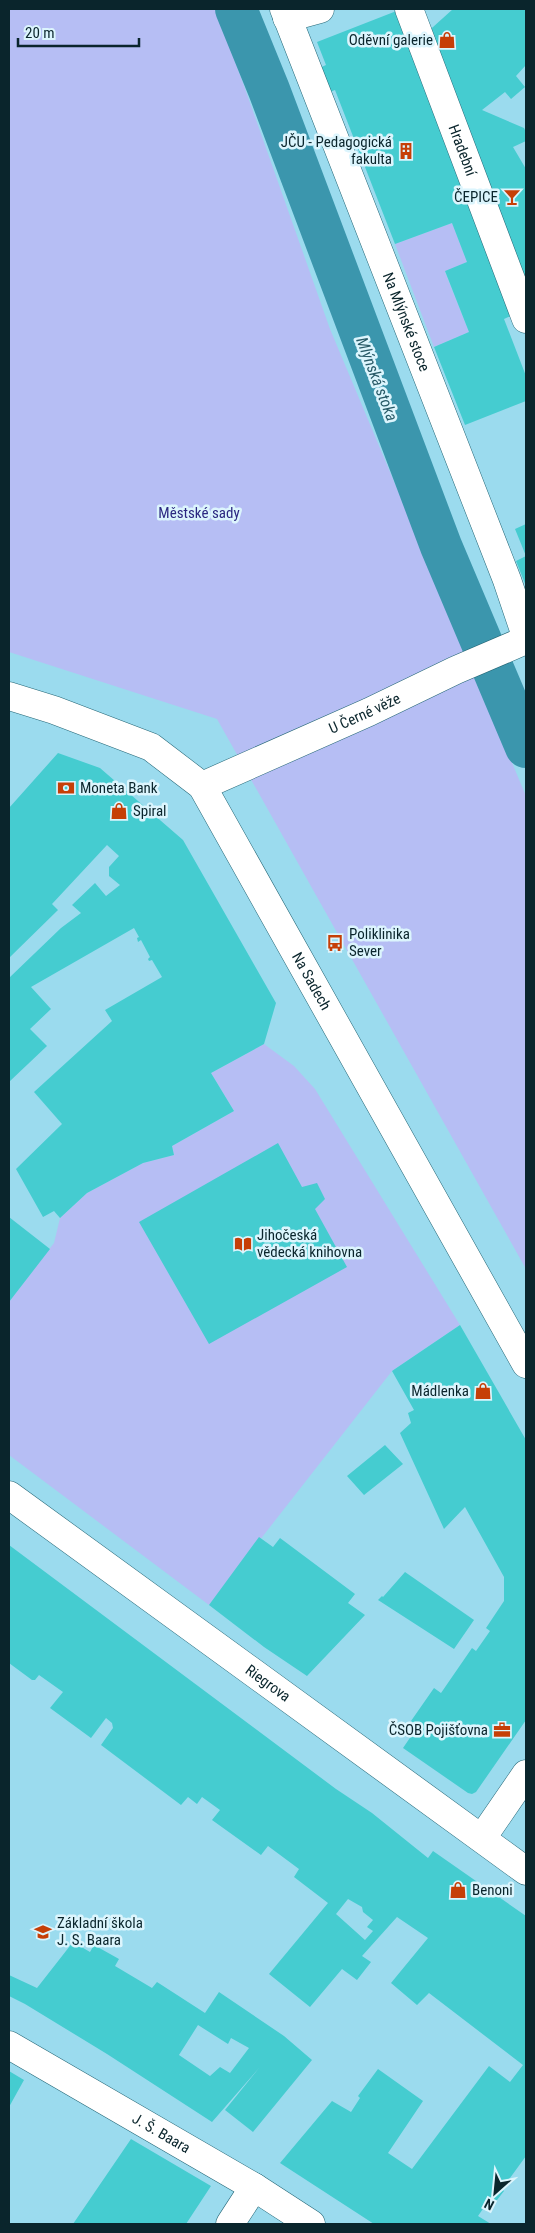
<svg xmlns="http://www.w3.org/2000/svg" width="535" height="2233" viewBox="0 0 535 2233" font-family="'Roboto Condensed',sans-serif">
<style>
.green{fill:#b6bef4}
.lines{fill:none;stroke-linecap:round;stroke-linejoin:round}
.canal{stroke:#3b96ad;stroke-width:42}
.building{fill:#45ccd0;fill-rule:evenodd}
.minor-casing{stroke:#256777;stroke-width:29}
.tertiary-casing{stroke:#256777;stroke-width:29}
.minor{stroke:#fff;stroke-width:28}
.tertiary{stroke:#fff;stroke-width:28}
.labels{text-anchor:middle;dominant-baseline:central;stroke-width:5;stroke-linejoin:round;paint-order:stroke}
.poi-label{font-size:15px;fill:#0a252c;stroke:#dcf5fd;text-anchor:start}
.street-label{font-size:15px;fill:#0a252c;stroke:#dcf5fd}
.park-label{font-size:15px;fill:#2c2881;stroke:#dcf5fd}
.water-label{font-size:16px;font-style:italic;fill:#285a67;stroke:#dcf5fd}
</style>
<rect width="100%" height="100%" fill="#9bdbee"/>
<path class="green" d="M9,9h206l28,74 87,246 196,467v473l-309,-550 -208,-67z
M452,223l15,39 -22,10 24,60 -35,15 -39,-103z
M264,1044l30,22 21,23 145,236 -68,46 -183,234 -200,-150v-153l45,-59 6,-25 27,-25 56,-30 31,-8 -2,-9 62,-35 -23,-38z"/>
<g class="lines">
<path class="canal" d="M236,9l33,81 172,456 85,201"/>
</g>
<path class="building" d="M453,9h73v56l-10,11 9,11 -14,12 -6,-7 -23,18 42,18 2,4v9l-13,6 13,22v119l-103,-252z
M399,10l118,303 -13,6 22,57v25l-61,24 -31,-78 35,-15 -24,-61 22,-9 -15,-39 -57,21 -60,-154 -8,3 -10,-24 9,-4 -9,-23z
M526,524v32l-11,-27z
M526,556v30l-10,-25z
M58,753l42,15 83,72 93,163 -12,41 -53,29 23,38 -62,35 2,9 -31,8 -56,30 -27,25 -6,-7 -11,6 -27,-48 46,-45 -28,-32 78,-71 -7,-11 57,-33 -10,-17 -3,1 -1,-2 2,-2 -9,-17 -3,2 -1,-4 2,-1 -5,-9 -103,59 20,22 -21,20 17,17 -38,36v-104l52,-50 20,-15 -9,-8 23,-22 11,13 14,-11 -11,-9v-9l10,-11 -12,-11 -55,59 6,6 -49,48v-150z
M278,1143l24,44 15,-4 8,16 -10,10 32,58 -138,77 -70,-122z
M9,1217l41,32 -41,53z
M460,1325l66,115v280l-50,72 -4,2 -4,-1 -65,-45 15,-22 -7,-5 23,-33 7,5 31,-45 4,3 14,-20 -4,-3 18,-27v-24l-39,-70 -21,22 -44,-96 11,-10 -3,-10 6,-3 -22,-39z
M385,1445l18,19 -39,31 -17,-19z
M259,1537l14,10 7,-9 75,56 -7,9 17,12 -58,61 -43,-29 -55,-42z
M9,1545l327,244 36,24 56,45 5,-7 93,65v240l-24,33 2,2 -10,13 -5,-4 -11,16 13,8h-117l-94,-61 52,-62 19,11 9,-14 -2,-2 20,-27 45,32 -35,52 24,16 77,-103 21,16 13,-17 -94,-72 -12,12 -26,-22 37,-45 -31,-21 -35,39 9,6 -14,18 -15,-11 -32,38 -41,-33 59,-71 -34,-26 5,-8 -31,-23 -7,9 -49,-35 8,-10 -18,-13 -5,7 -9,-7 -7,8 -80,-60 12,-17 -1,-5 -6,-5 -15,20 -41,-30 13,-16 -24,-17 -4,5h-3l-23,-17zM348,1899l14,8 1,5 10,8 -6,7 6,4 -8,9 -29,-26z
M405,1572l69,48 -20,29 -76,-49 4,-4 1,1z
M73,1942l17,10 4,-7 25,14 -4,7 37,22 5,-6 48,31 14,-21 65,44 28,24 -59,72 -28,-22 34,-42 -47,54 -105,-68 -82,-50 -16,-8v-21l28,13zM198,2025l30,19 3,-6 18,10 -19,25 -10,-6 -10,9 -31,-21z
M9,2071l15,9 -15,27z
M131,2139l80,47 -25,38h-113z"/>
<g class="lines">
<g class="minor-casing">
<g id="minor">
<path id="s1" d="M284,9l223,571 19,56"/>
<path id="s2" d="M409,9l117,310"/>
<path d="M287,18l33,-9"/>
<path id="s3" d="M202,786l167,-74 87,-42 70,-30"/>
<path id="s4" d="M9,1495l517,376"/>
<path d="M482,1838l44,-64"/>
<path id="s5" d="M9,2045l245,142 57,37"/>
<path d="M230,2224l24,-37"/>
</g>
</g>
<g class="tertiary-casing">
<g id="tertiary">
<path id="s6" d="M9,696l45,14 97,37 51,39 324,578"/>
</g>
</g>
<use href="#minor" class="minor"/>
<use href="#tertiary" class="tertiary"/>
</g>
<defs>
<g id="shop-bare" transform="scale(1.35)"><path d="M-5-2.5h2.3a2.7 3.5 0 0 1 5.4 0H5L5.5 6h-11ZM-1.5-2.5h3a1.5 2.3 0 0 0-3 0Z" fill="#c63f07" stroke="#dcf5fd" stroke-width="2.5" paint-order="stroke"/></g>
<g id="building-bare" transform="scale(1.35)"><path d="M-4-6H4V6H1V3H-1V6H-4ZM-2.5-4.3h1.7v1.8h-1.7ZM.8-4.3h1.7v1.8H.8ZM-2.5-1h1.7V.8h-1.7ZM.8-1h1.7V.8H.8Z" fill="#c63f07" stroke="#dcf5fd" stroke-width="2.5" paint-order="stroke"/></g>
<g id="bar-bare" transform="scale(1.35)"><path d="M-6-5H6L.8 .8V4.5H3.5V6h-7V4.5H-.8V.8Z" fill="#c63f07" stroke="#dcf5fd" stroke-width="2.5" paint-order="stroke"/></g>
<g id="bank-bare" transform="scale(1.35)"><path d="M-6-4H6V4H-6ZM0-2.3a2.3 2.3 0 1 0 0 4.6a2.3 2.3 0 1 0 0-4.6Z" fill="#c63f07" stroke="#dcf5fd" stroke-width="2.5" paint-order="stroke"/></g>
<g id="bus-bare" transform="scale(1.35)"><path d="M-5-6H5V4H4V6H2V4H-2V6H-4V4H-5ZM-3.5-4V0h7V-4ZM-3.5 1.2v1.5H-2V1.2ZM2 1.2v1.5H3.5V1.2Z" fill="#c63f07" stroke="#dcf5fd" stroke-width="2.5" paint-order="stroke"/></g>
<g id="library-bare" transform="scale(1.35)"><path d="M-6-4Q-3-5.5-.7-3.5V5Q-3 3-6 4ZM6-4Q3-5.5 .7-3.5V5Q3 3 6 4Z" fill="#c63f07" stroke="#dcf5fd" stroke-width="2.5" paint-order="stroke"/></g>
<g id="office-bare" transform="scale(1.35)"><path d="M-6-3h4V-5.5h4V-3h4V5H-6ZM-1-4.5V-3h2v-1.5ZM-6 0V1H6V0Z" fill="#c63f07" stroke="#dcf5fd" stroke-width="2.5" paint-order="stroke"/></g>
<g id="school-bare" transform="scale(1.35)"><path d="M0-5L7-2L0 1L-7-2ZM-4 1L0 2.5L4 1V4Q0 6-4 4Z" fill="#c63f07" stroke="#dcf5fd" stroke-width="2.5" paint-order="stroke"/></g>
</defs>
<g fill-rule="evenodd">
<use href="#shop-bare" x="447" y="40"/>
<use href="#building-bare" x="406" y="151"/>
<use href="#bar-bare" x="512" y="197"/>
<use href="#bank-bare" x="66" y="788"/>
<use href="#shop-bare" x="119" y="811"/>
<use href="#bus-bare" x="335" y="943"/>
<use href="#library-bare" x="243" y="1244"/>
<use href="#shop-bare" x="483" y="1391"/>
<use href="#office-bare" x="502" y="1730"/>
<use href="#shop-bare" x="458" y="1890"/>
<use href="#school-bare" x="43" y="1932"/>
</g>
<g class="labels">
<g class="poi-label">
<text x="433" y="40" text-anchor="end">Oděvní galerie</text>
<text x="392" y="142" text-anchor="end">JČU - Pedagogická<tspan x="392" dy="17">fakulta</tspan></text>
<text x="498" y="197" text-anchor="end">ČEPICE</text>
<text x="80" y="788">Moneta Bank</text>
<text x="133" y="811">Spiral</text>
<text x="349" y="934">Poliklinika<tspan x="349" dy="17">Sever</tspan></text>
<text x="257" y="1235">Jihočeská<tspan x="257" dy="17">vědecká knihovna</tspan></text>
<text x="469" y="1391" text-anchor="end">Mádlenka</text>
<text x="488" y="1730" text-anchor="end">ČSOB Pojišťovna</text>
<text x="472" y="1890">Benoni</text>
<text x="57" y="1923">Základní škola<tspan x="57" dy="17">J. S. Baara</tspan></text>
</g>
<g class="street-label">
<text stroke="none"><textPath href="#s2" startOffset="151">Hradební</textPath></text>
<text stroke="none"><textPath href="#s1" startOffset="336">Na Mlýnské stoce</textPath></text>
<text stroke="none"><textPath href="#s3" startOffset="178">U Černé věže</textPath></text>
<text stroke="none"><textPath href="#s6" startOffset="439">Na Sadech</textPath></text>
<text stroke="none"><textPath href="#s4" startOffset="320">Riegrova</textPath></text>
<text stroke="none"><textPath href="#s5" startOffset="176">J. Š. Baara</textPath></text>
</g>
<g class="park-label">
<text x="199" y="513">Městské sady</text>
</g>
<g class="water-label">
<text transform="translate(377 379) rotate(69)">Mlýnská stoka</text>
</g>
</g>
<rect width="535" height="2233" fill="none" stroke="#0a252c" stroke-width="20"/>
<g transform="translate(495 2193) rotate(207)" stroke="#dcf5fd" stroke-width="4" paint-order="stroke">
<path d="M0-4L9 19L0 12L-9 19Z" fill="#0a252c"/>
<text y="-8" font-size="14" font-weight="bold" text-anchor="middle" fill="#0a252c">N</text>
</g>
<path d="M18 38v8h121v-8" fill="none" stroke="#0a252c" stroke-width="2.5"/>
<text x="25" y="38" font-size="15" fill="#0a252c" stroke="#dcf5fd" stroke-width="4" paint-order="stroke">20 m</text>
</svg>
